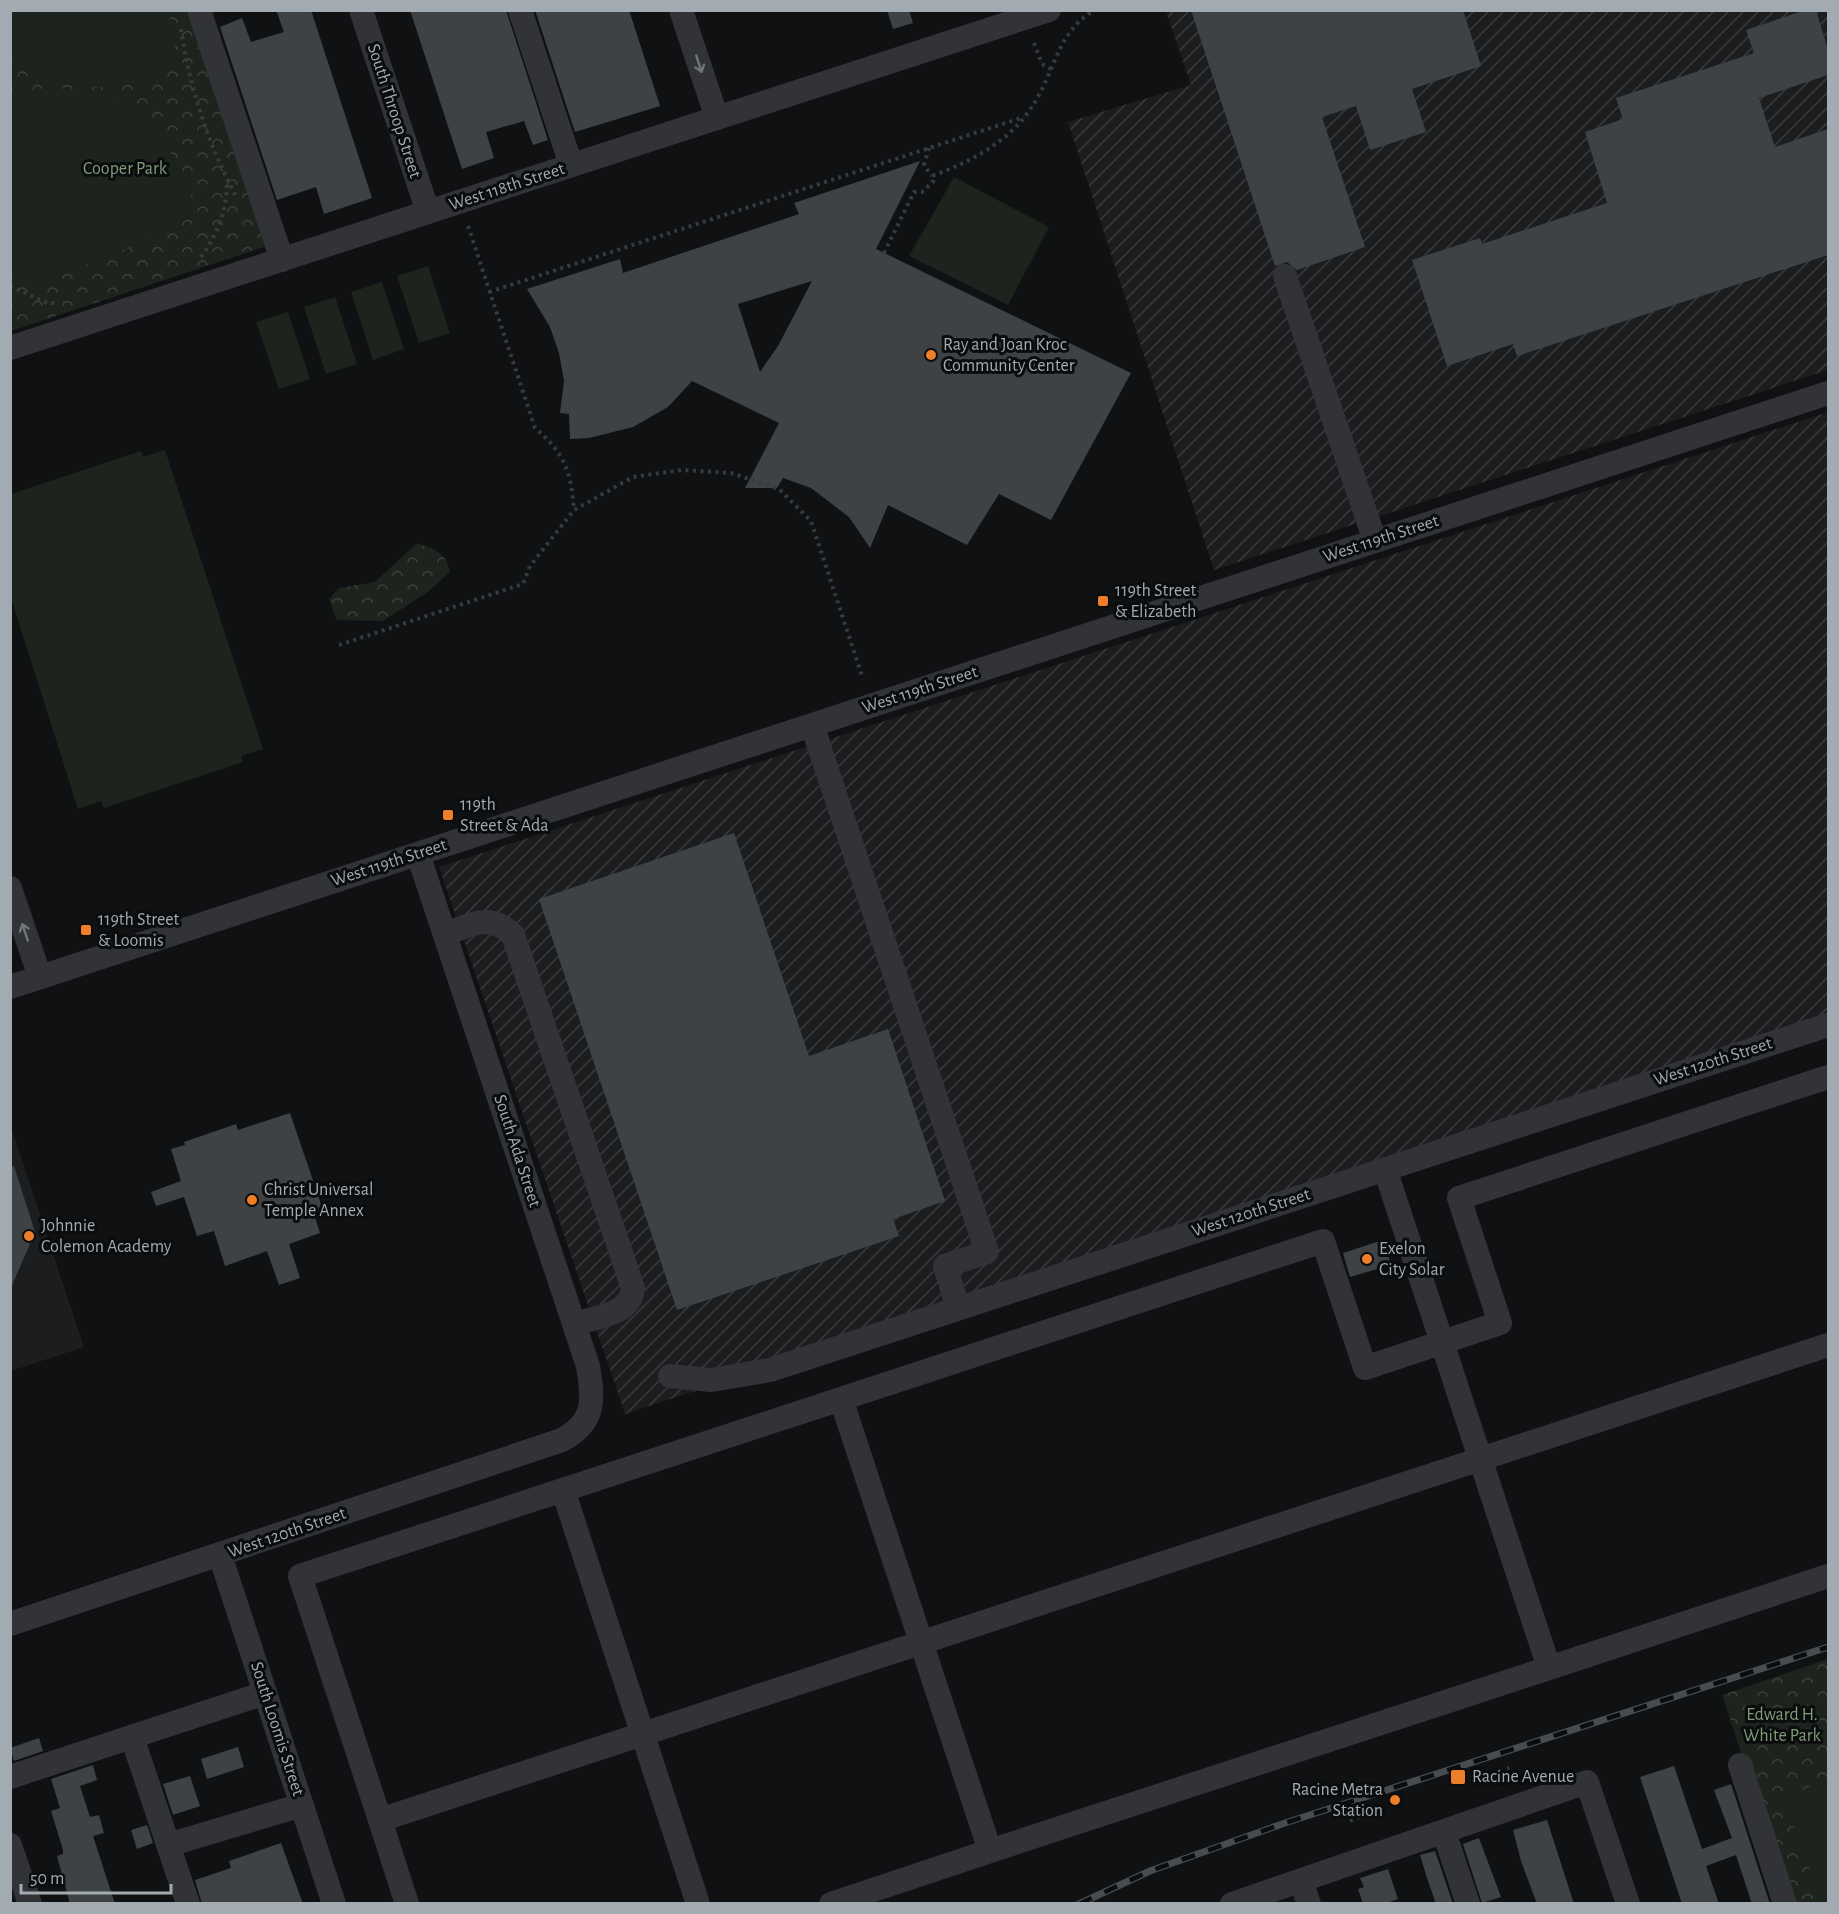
<svg xmlns="http://www.w3.org/2000/svg" width="1839" height="1914" viewBox="0 0 1839 1914" font-family="'Alegreya Sans',sans-serif">
<style>
.built{fill:#1c1d1f}
.industrial{fill:url(#industrial-furrows)}
.park{fill:url(#park-crowns)}
.pitch{fill:#1d241d}
.building{fill:#3f4245;fill-rule:evenodd}
.lines{fill:none;stroke-linecap:round;stroke-linejoin:round}
.path{stroke:#373b3e;stroke-width:4;stroke-dasharray:3 4.5;stroke-linecap:butt}
.minor{stroke:#313337;stroke-width:24}
.rail-casing{stroke:#484c50;stroke-width:7}
.rail{stroke:#0b0c0d;stroke-width:4.5;stroke-dasharray:14;stroke-linecap:butt}
.oneway{stroke:#6f757b}
.poi-dot{fill:#ef7e2b;stroke:#0b0c0d;stroke-width:2}
.labels{text-anchor:middle;dominant-baseline:central;stroke-width:6;stroke-linejoin:round;paint-order:stroke}
.street-label{font-size:18px;fill:#a2abb2;stroke:#0b0c0d}
.park-label{font-size:18px;fill:#7f9e78;stroke:#0b0c0d}
.poi-label{font-size:18px;fill:#a2abb2;stroke:#0b0c0d;text-anchor:start}
</style>
<defs>
<pattern id="industrial-furrows" width="10" height="10" patternUnits="userSpaceOnUse" patternTransform="scale(1.5)"><rect width="10" height="10" fill="#1c1d1f"/><path d="M-1 1l2-2M0 10L10 0M9 11l2-2" fill="none" stroke="#3a3b3d"/></pattern>
<pattern id="park-crowns" width="20" height="18" patternUnits="userSpaceOnUse" patternTransform="scale(1.5)"><rect width="20" height="18" fill="#1d241d"/><path d="M2 6a3 3 0 1 1 6 0M12 15a3 3 0 1 1 6 0" fill="none" stroke="#3b413b"/></pattern>
</defs>
<rect width="100%" height="100%" fill="#101112"/>
<path class="built" d="M10,1124l74,223 -73,24h-1z"/>
<path class="industrial" d="M1166,11h662v359l-614,200 -146,-448 123,-37z
M1828,412v608l-1203,394 -186,-547z"/>
<path class="park" d="M10,11h183l77,234 -259,86z
M417,543c16,5 30,10 33,29l-21,19 -46,30 -46,-1 -8,-21 10,-11 36,-6z
M1828,1659v244h-38l-68,-208z"/>
<path class="pitch" d="M11,10l157,1 11,55c-53,29 -124,31 -168,-13z
M53,88c17,1 34,2 50,7 52,15 81,72 94,120l-89,42 -76,26 -17,-8 -4,-12v-167l16,-6z
M954,177l95,50 -41,78 -99,-49z
M428,266l22,67 -31,10 -22,-67z
M382,282l22,67 -31,11 -22,-68z
M335,297l22,67 -31,10 -22,-67z
M288,312l22,67 -31,10 -23,-67z
M165,450l98,299 -22,7 2,6 -139,46 -3,-7 -23,8 -67,-211v-104l130,-43 2,6z
M1828,1778v125l-5,1 -39,-105z"/>
<path class="building" d="M276,10h35l61,188 -48,16 -8,-27 -39,13 -57,-173 22,-9 9,24 33,-10z
M410,10h96l42,130 -15,5 -9,-24 -38,11 8,26 -32,11z
M535,10h94l31,96 -85,26z
M887,10h22l4,13 -20,6z
M1191,10h272l18,56 -69,23 14,43 -56,18 -14,-44 -34,11 43,130 -68,23 -10,-8 -12,4z
M1805,10h11l12,40v25l-69,23 16,49 53,-18v126l-311,101 -4,-12 -66,22 -35,-106 68,-22 2,6 125,-41 -22,-71 38,-13 -7,-21 138,-45 -8,-23z
M920,161l-44,88 255,124 -80,147 -52,-26 -32,51 -79,-40 -18,43 -21,-31 -38,-29 -28,-10 -6,10h-32l34,-65 -87,-42 -24,26 -35,20 -44,11 -19,1 -1,-25 -9,-1 4,-32 -5,-28 -9,-26 -23,-38 93,-30 3,14 176,-59 -5,-11zM812,281l-34,65 -18,26 -22,-68z
M734,833l75,223 79,-27 57,172 -52,18 6,17 -222,74 -138,-411z
M290,1113l33,97 -9,4 6,19 -31,11 11,34 -21,7 -12,-34 -42,15 -11,-35 -17,5 -13,-39 -28,9 -5,-14 30,-11 -10,-32 14,-4 -1,-3 52,-18 2,6z
M14,1166l21,66 -25,58v-123z
M1383,1240l8,25 -41,12 -7,-24z
M39,1738l4,13 -29,10 -4,-13z
M238,1747l6,20 -37,12 -6,-20z
M93,1765l4,15 -17,6 10,31 9,-2 5,18 -11,3 22,68h-45l-13,-48 6,-2v-4l-12,-39 9,-3 -9,-29z
M1674,1766l28,83 30,-11 -18,-48 17,-6 39,120h-18l-16,-49 -30,11 13,38h-37l-42,-127z
M190,1776l10,30 -27,9 -10,-31z
M1547,1820l27,84h-37l-16,-43 -8,-31z
M147,1825l6,18 -16,6 -6,-19z
M1479,1838l22,59 -19,6 -19,-59z
M281,1843l22,61h-101l-7,-24 36,-12 -2,-7z
M1435,1851l18,53h-17l-9,-26 -7,-23z
M1388,1869l10,30 -14,5h-21l-5,-15 6,-2 -4,-9z"/>
<g class="lines">
<path class="path" d="M181,29c8,57 28,118 56,169
M1034,43l8,21 9,5
M929,148l-5,17 8,11
M468,226l67,202c30,26 36,43 39,82
M884,253l30,-61h8l11,-10 -1,-6c45,-17 85,-38 108,-83 17,-32 21,-64 55,-83
M201,257c17,-24 26,-47 26,-77
M10,286l37,17h12
M489,292l535,-175
M339,645l184,-61 7,-18 44,-56 59,-33 49,-7 49,3 48,16 32,32 52,158
M1500,1771l9,-3
M1350,1821l15,-6"/>
<path class="minor" d="M199,10l83,250
M361,10l67,202
M520,10l51,155
M681,10l36,108
M1285,276l90,265
M10,348l1039,-338
M812,725l175,527 -42,14 13,42
M10,888l30,89
M445,934c27,-9 44,-22 68,1l120,353c-2,27 -37,29 -59,36
M10,987l1818,-594
M1385,1169l164,499 279,-92
M670,1376l41,4 59,-10 1058,-345
M841,1399l482,-158 42,127 135,-45 -41,-125 369,-121
M563,1490l278,-91 149,452 -159,53
M220,1555l114,349
M10,1624l552,-184c33,-18 32,-39 26,-74l-170,-512
M132,1737l56,167
M1740,1765l45,139
M10,1777l255,-84
M380,1820l27,84
M1444,1832l24,72
M10,1845l20,59
M168,1845l134,-40
M990,1851l559,-183
M1301,1881l8,23
M698,1904l-135,-414 -263,86 80,244c483,-158 966,-317 1448,-475
M1232,1904l355,-122 41,122"/>
<g class="rail-casing">
<path id="rail" d="M1079,1904l71,-33 135,-48 543,-176"/>
</g>
<use href="#rail" class="rail"/>
</g>
<defs><path id="oneway-shaft" d="M-6 0H5M1.5-3L5.5 0L1.5 3" fill="none" stroke-width="1.6" stroke-linecap="round" stroke-linejoin="round" transform="scale(1.5)"/></defs>
<g class="oneway">
<use href="#oneway-shaft" transform="translate(699 64) rotate(72)"/>
<use href="#oneway-shaft" transform="translate(25 932) rotate(-108)"/>
</g>
<g class="poi-dot">
<circle cx="931" cy="355" r="6"/>
<rect x="1097" y="595" width="12" height="12" rx="3"/>
<rect x="442" y="809" width="12" height="12" rx="3"/>
<rect x="80" y="924" width="12" height="12" rx="3"/>
<circle cx="252" cy="1200" r="6"/>
<circle cx="29" cy="1236" r="6"/>
<circle cx="1367" cy="1259" r="6"/>
<rect x="1450" y="1769" width="16" height="16" rx="3"/>
<circle cx="1395" cy="1800" r="6"/>
</g>
<g class="labels">
<g class="street-label">
<text transform="translate(394 111) rotate(72)">South Throop Street</text>
<text transform="translate(507 187) rotate(-18)">West 118th Street</text>
<text transform="translate(1381 539) rotate(-18)">West 119th Street</text>
<text transform="translate(920 690) rotate(-18)">West 119th Street</text>
<text transform="translate(389 863) rotate(-18)">West 119th Street</text>
<text transform="translate(1713 1062) rotate(-18)">West 120th Street</text>
<text transform="translate(517 1151) rotate(72)">South Ada Street</text>
<text transform="translate(1251 1213) rotate(-18)">West 120th Street</text>
<text transform="translate(287 1533) rotate(-19)">West 120th Street</text>
<text transform="translate(277 1729) rotate(72)">South Loomis Street</text>
</g>
<g class="park-label">
<text x="125" y="169">Cooper Park</text>
<text x="1782" y="1715">Edward H.<tspan x="1782" dy="21">White Park</tspan></text>
</g>
<g class="poi-label">
<text x="943" y="345">Ray and Joan Kroc<tspan x="943" dy="21">Community Center</tspan></text>
<text x="1115" y="591">119th Street<tspan x="1115" dy="21">&amp; Elizabeth</tspan></text>
<text x="460" y="805">119th<tspan x="460" dy="21">Street &amp; Ada</tspan></text>
<text x="98" y="920">119th Street<tspan x="98" dy="21">&amp; Loomis</tspan></text>
<text x="264" y="1190">Christ Universal<tspan x="264" dy="21">Temple Annex</tspan></text>
<text x="41" y="1226">Johnnie<tspan x="41" dy="21">Colemon Academy</tspan></text>
<text x="1379" y="1249">Exelon<tspan x="1379" dy="21">City Solar</tspan></text>
<text x="1472" y="1777">Racine Avenue</text>
<text x="1383" y="1790" text-anchor="end">Racine Metra<tspan x="1383" dy="21">Station</tspan></text>
</g>
</g>
<rect width="1839" height="1914" fill="none" stroke="#a2abb2" stroke-width="24"/>
<path d="M21 1884v9h150v-9" fill="none" stroke="#a2abb2" stroke-width="3"/>
<text x="30" y="1884" font-size="18" fill="#a2abb2" stroke="#0b0c0d" stroke-width="4.5" paint-order="stroke">50 m</text>
</svg>
